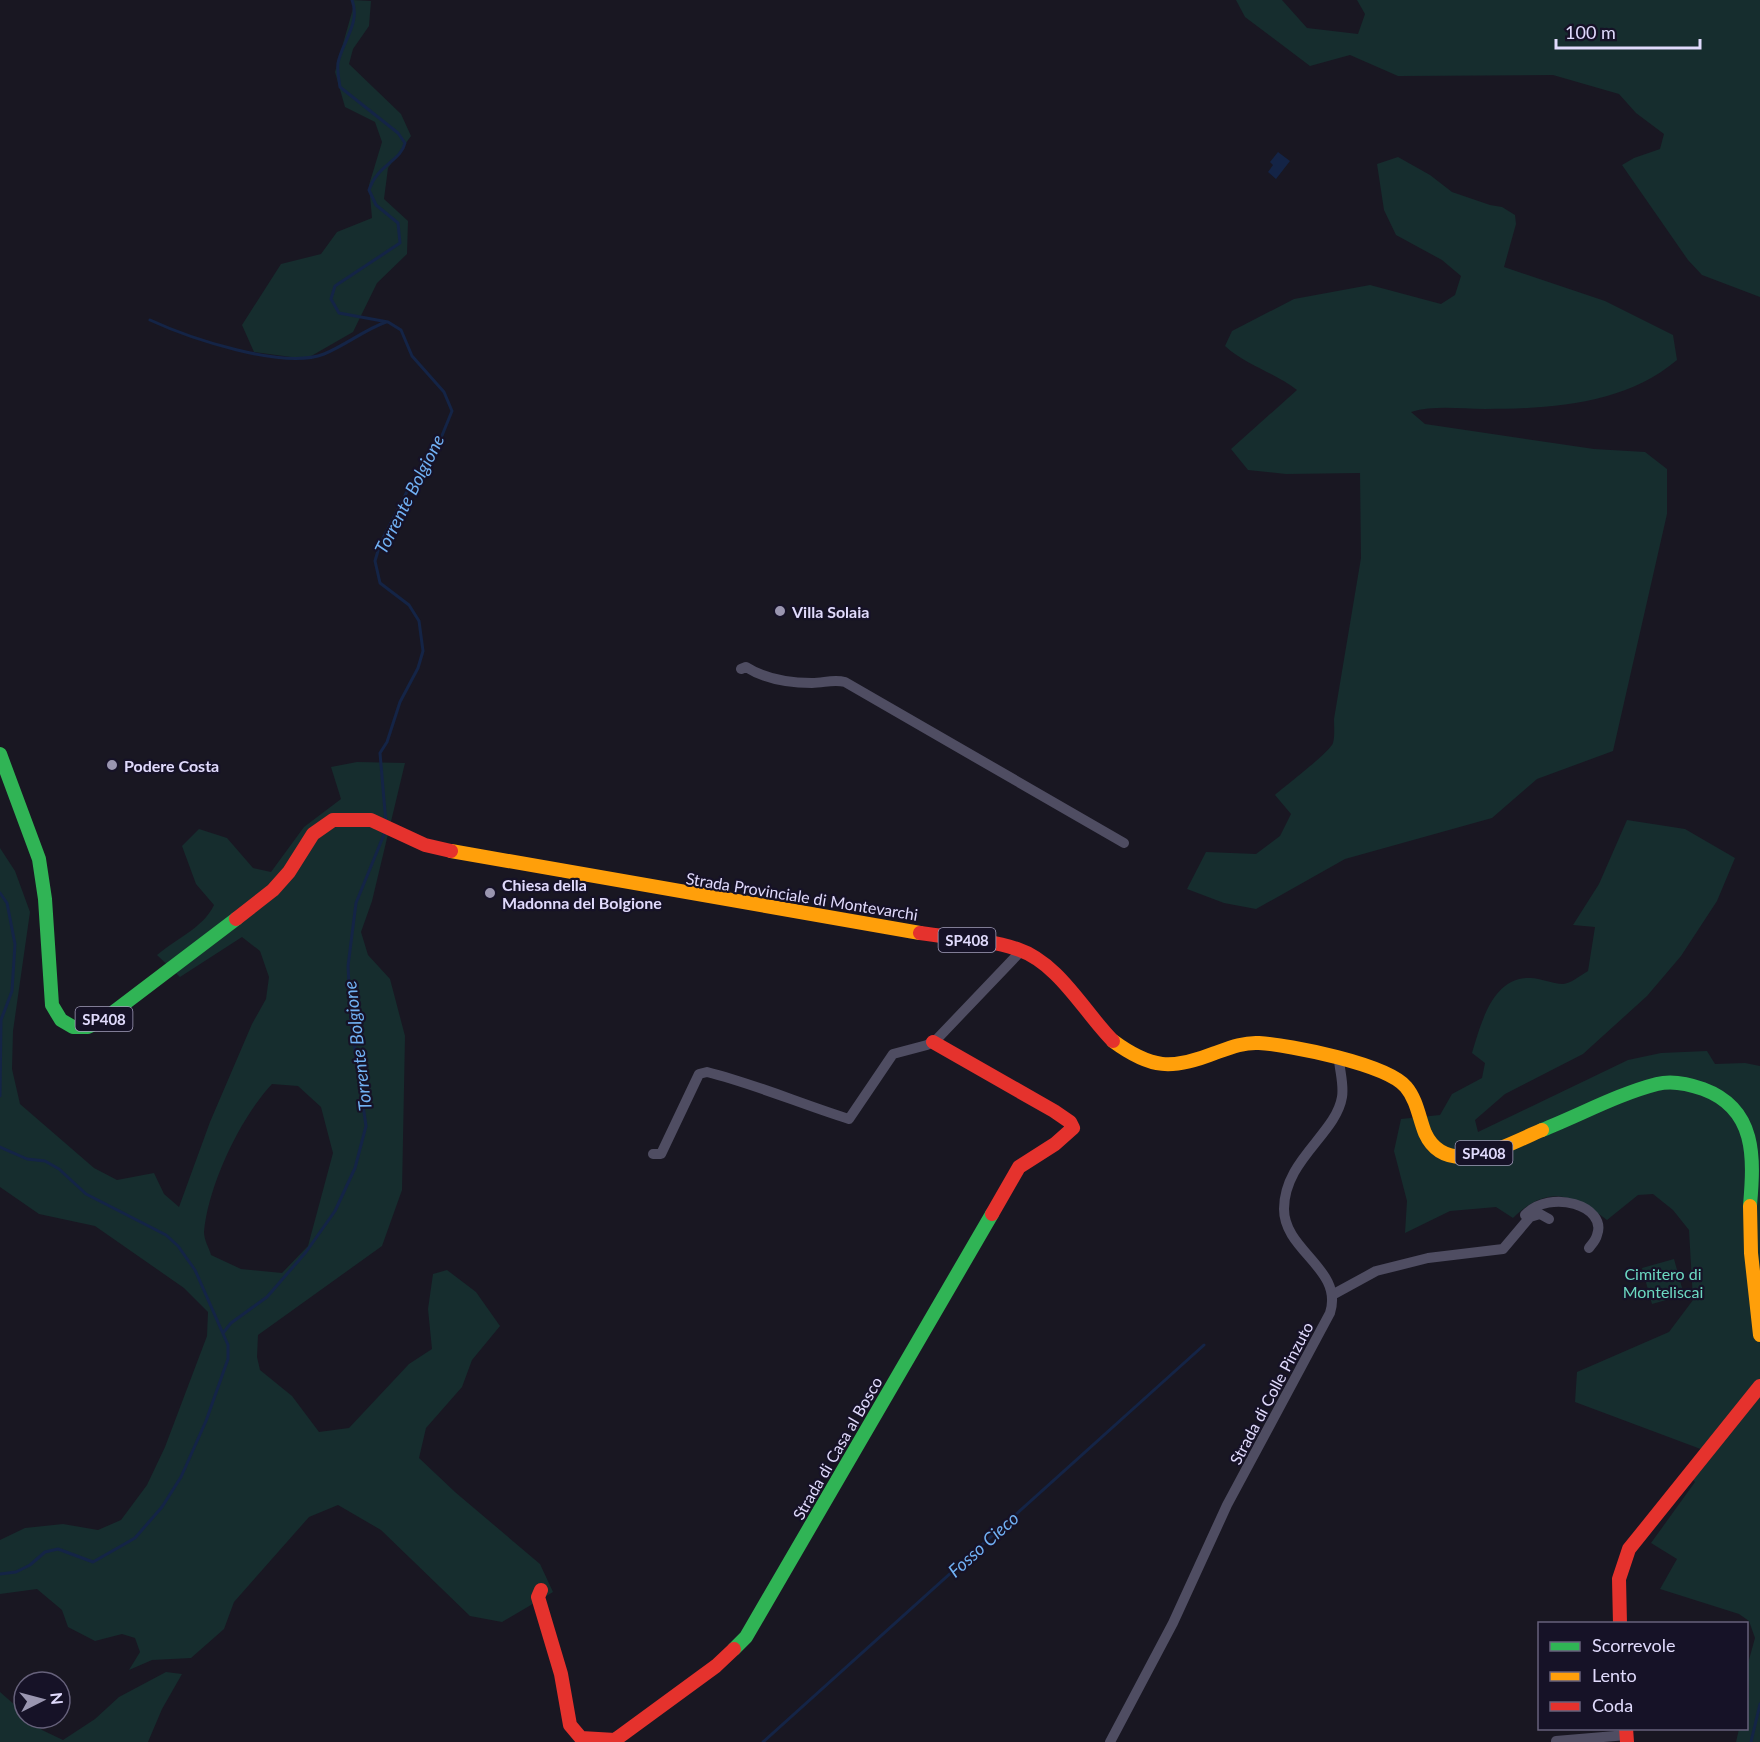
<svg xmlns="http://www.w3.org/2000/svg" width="1760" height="1742" viewBox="0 0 1760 1742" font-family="Lato,sans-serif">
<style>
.green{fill:#162d2e;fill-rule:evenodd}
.water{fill:#142446}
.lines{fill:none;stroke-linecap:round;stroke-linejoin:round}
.stream{stroke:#142446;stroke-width:3}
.street{stroke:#4f4d62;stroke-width:10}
.fast{stroke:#30b455;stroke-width:14}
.slow{stroke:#ff9f0a;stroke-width:14}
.jam{stroke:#e5322d;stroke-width:14}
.poi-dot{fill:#9a96b0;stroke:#161227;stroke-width:2}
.labels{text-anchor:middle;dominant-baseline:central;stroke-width:4.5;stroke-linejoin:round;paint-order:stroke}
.shield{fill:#161227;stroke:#a39ebc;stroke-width:1.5}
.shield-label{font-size:15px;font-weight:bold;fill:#e0dafc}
.poi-label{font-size:16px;font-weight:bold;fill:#e0dafc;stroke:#161227;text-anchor:start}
.street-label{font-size:16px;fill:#e0dafc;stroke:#161227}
.park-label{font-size:16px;fill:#6bd8c1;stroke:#161227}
.water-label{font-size:18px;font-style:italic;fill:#71b1f4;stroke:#161227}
</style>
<rect width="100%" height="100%" fill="#191722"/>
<path class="green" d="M352,0l19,1 -2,25 -16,23 -4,15 52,50 10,22 -23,32 -4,31 24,22 -1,33 -30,29 -24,49 -47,27 -52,-7 -12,-27 39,-61 40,-10 16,-22 35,-14 -3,-33 13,-43 -7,-20 -30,-15 -10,-35 19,-67z
M1236,0h46l25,28 51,6 7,-20 -8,-14h403v297l-58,-22 -14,-15 -66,-95 12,-7 26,-9 4,-15 -28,-21 -17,-19 -66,-19 -155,1 -48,-21 -40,11 -65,-49z
M1398,157l32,18 22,17 38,13 12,2 13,8 1,9 -12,43 101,34 68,34 4,25c-52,44 -126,49 -192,49 -25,0 -50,-4 -74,3l14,12 169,25 51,3 22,17v45l-54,237 -76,28 -45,39 -147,41 -89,50 -32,-6 -37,-14 19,-37 50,2 24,-18 11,-22 -16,-19c10,-9 55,-43 58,-52 2,-7 1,-17 1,-24l27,-161 -1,-85 -74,1 -38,-4 -17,-21 66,-59c-23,-18 -50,-24 -72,-44l7,-15 62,-32 76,-14 71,19 14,-9 6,-19 -19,-16 -46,-25 -12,-25 -7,-46z
M357,762l48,1 -33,138 -11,31 7,23 22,24 15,57 -3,154 -20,56 -124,89 -1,22 3,13 32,26 27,36 30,-4 60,-64 23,-15 -4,-40 5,-35 14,-4 29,22 24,34 -28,34 -10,27 -36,41 -7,30 36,34 85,72 13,28 -51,30 -32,-6 -89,-86 -43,-25 -29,12 -75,85 -10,27 -33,29 -39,2 -23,10 11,-18 -5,-14 -13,-4 -27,7 -27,-14 -6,-17 -25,-21 -37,5v-54l25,-12 38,-4 35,6 23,-10 26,-35 18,-38 42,-111 1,-24 -24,-24 -89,-62 -56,-12 -39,-27v-339l15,23 15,41 -17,119 -1,38 8,35 74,64 23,12 37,-7 10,21 15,13 31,-85 42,-98 14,-25 3,-22 -9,-26 -18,-14 -62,40 -23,-22c20,-17 46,-27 57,-50l-18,-21 -14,-38 17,-17 28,9 26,30 18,4 33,-45 37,-28 -10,-32zM272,1084l26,2 23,21 12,46 -25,93 -26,27 -41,-4 -30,-14c-2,-7 -7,-15 -7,-23 4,-46 36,-114 68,-148z
M1627,820l58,9 50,29 -18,43 -36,55 -34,40 -64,58 -78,40 -30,26 3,12 150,-72 33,-7 46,-2 8,13 30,-1 15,3v676h-24l3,-13 7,-1 3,-37 -2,-24 8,-29 -6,-17 -10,-7 -79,-25 17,-30 -26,-16 44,-61 -2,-2 21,-26 -139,-52 2,-30 92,-40 24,-32 -4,-70 -16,-20 -20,-16 -15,1 -31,25c-35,-27 -60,-35 -94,-2l-17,-11 -46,4 -45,22 2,-32 -13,-50 7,-32 39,-4 12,-21 30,-16 3,-15 -13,-10c9,-29 20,-76 58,-75 11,0 22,6 33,6 7,0 18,-9 25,-13l7,-44 -22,-2 26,-41z
M1674,1259l10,36 -32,9 -10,-36z
M166,1672l16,2 -20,35 -14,33h-148v-50l24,21v5h6l12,12 21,10 32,-21 24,-22z"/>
<path class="water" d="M1278,152l12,9 -14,18 -8,-7 5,-7 -3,-3z"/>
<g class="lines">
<path class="stream" d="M352,0c9,23 -10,42 -14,63 -1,8 1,17 2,24l58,46 7,10c-4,18 -28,22 -36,47l7,15 22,18 2,20 -65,43 -4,13 8,14 49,9 13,8 11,26 32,36 8,19 -11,27 -27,40 -34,66 -5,17 5,22 29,22 10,16 4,30 -5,17 -18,34 -13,40 -7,11 6,70
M150,320c39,18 133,50 174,34 22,-9 40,-24 62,-32
M0,893l7,10 8,41 -3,47 -11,29 -1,76
M0,1147l27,12 18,2 14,8 27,25 80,41 12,11 17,24 33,75v14l-22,62 -25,56 -19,30 -27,31 -42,24 -35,-13 -13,3 -15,13 -14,7 -16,2
M223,1333l8,-10 36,-26 39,-45 29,-41 20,-43 11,-42 -15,-104 -3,-56 8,-63 29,-71
M763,1742l441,-397
M1751,1742l9,-38"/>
<path class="street" d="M741,669l5,-2c19,12 43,16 66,16 12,0 21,-4 33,-1l279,161
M653,1154h8l38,-80 8,-2c48,12 94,32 142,47l44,-65 34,-9 10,-6 84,-88
M1525,1215c25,-27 83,-9 72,20 -1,5 -5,9 -8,13
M1334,1294l42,-23 52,-13 75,-9 27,-32 10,-3 9,5
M1556,1741l71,-6
M1110,1742l63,-119 54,-118 103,-192c14,-44 -46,-62 -46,-104 0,-49 52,-75 58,-112 2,-12 -2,-25 -3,-37"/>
<path class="fast" d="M0,754l39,105 6,40 7,106 9,15 12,7h15l15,-7 133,-101
M1542,1130c38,-15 76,-36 115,-46 15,-4 32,0 46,5 54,20 51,69 47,117
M734,1649l12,-12 246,-423"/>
<path class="slow" d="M451,851l469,82
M1113,1041c38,28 59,29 102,12 14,-5 29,-11 44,-10 31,2 128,21 147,44 11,13 13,31 19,46 22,48 83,11 117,-3
M1750,1206l1,47 9,82"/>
<path class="jam" d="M236,919l37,-29 16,-18 24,-38 20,-14h38l54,25 26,6
M920,933c31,5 67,6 97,16 42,14 67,63 96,92
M933,1042l121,69 16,11 3,6 -18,16 -36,23 -27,47
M541,1590l-3,7 23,77 9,51 11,13 34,2 101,-74 18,-17
M1620,1624l-1,-45 10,-30 131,-163
M1626,1728l1,14"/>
</g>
<g class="poi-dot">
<circle cx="780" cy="611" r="6"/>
<circle cx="112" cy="765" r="6"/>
<circle cx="490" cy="893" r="6"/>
</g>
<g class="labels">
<g class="shield">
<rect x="938.5" y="928" width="57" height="24" rx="4.5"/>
<rect x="75.5" y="1007" width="57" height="24" rx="4.5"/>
<rect x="1455.5" y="1141" width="57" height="24" rx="4.5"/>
</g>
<g class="shield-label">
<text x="967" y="940">SP408</text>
<text x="104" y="1019">SP408</text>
<text x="1484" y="1153">SP408</text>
</g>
<g class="poi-label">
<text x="792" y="611">Villa Solaia</text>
<text x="124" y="765">Podere Costa</text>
<text x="502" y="884">Chiesa della<tspan x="502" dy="18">Madonna del Bolgione</tspan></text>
</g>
<g class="street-label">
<text transform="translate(802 896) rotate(9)">Strada Provinciale di Montevarchi</text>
<text transform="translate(1271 1393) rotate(-62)">Strada di Colle Pinzuto</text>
<text transform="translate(837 1448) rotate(-60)">Strada di Casa al Bosco</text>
</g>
<g class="park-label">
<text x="1663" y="1273">Cimitero di<tspan x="1663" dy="18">Monteliscai</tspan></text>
</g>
<g class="water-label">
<text transform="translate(409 494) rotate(-63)">Torrente Bolgione</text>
<text transform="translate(357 1046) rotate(-97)">Torrente Bolgione</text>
<text transform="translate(983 1544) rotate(-42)">Fosso Cieco</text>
</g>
</g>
<rect x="1538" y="1622" width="210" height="108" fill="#161227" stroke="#67627c" stroke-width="1.5"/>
<rect x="1550" y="1642" width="30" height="9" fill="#30b455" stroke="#67627c" stroke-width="1.5"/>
<text x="1592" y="1652" font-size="18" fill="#e0dafc">Scorrevole</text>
<rect x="1550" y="1672" width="30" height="9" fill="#ff9f0a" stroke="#67627c" stroke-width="1.5"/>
<text x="1592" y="1682" font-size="18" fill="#e0dafc">Lento</text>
<rect x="1550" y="1702" width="30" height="9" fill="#e5322d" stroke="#67627c" stroke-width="1.5"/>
<text x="1592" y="1712" font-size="18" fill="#e0dafc">Coda</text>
<g transform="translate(42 1700) rotate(84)"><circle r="28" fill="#161227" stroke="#67627c" stroke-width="1.5"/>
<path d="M0-4.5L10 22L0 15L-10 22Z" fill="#9a96b0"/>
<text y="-9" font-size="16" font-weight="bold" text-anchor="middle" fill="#e0dafc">N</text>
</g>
<path d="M1556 39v9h144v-9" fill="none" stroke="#e0dafc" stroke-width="3"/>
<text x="1565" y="39" font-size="18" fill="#e0dafc" stroke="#161227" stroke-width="4.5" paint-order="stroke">100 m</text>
</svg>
